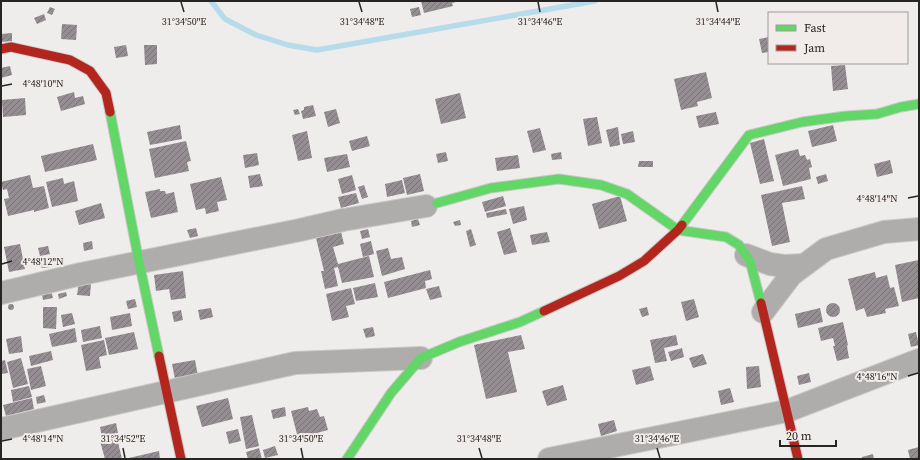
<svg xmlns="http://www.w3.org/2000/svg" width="920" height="460" viewBox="0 0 920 460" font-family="'Source Serif 4',serif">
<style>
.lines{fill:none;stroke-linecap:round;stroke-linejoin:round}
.stream{stroke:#b6dbea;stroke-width:5.5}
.building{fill:url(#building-hatch)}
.street-casing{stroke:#cac9c8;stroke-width:24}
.fast-casing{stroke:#cac9c8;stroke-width:11}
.jam-casing{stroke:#cac9c8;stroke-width:11}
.street{stroke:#aeadac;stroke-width:22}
.fast{stroke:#63d668;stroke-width:9}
.jam{stroke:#b3261e;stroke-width:9}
.ticks{fill:none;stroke:#262523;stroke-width:1.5}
.ticks-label{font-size:10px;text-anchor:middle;fill:#262523;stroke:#f1ece9;stroke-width:4;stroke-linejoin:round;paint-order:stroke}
</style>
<defs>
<pattern id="building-hatch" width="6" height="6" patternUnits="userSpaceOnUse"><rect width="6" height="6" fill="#948d92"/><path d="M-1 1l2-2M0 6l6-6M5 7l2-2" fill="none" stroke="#797377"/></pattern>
</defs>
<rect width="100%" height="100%" fill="#efedeb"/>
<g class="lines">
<path class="stream" d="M211,1l14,18 31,16 32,10 29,5 278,-49"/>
</g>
<path class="building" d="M421,1h35v1l-4,1 1,3 -29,7z
M50,7l5,2 -3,6 -5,-2z
M419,7l2,8 -9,2 -2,-8z
M44,14l2,6 -9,4 -3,-6z
M62,24l15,1 -1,15 -15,-1z
M12,33v8l-11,1v-8z
M769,37v15l-7,1 -3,-14z
M126,45l2,11 -12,2 -2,-11z
M144,45h13v19l-12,1z
M845,65l3,24 -15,2 -2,-25z
M10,66l2,9 -11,3v-10z
M706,72l6,26 -15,4 1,4 -17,4 -7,-31z
M74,92l1,6 8,-2 2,8 -24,7 -4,-14z
M460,93l6,25 -25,6 -6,-25z
M25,98l1,17 -23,2 -1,-17z
M313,105l3,11 -13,3 -2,-8 3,-1v-3z
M298,109l2,5 -5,1 -2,-5z
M336,109l4,14 -12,4 -4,-15z
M716,112l3,12 -20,4 -3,-12z
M597,117l5,26 -14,3 -5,-27z
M180,125l2,14 -32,6 -3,-13z
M833,125l4,16 -25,6 -4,-16z
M618,127l2,18 -10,2 -4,-17z
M540,128l6,22 -13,3 -6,-22z
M307,131l5,27 -14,3 -6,-26z
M633,131l2,11 -12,2 -2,-10z
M367,136l3,10 -18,5 -3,-10z
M764,139l10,42 -14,3 -10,-41z
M186,141l5,20 -4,1 2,9 -34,7 -6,-29z
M93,144l4,16 -52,12 -4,-16z
M798,149l2,7 5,-1 2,5 3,-1 2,8 -3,1 2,11 -28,7 -8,-31z
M446,152l2,9 -10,2 -2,-9z
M561,152l1,7 -10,1 -1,-6z
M257,153l2,12 -14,3 -2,-13z
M347,154l3,13 -23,5 -3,-14z
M518,155l2,13 -23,3 -2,-13z
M890,160l3,13 -16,4 -3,-13z
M639,161h14v6h-15z
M260,174l3,12 -13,2 -2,-12z
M420,174l4,17 -17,4 -4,-17z
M826,174l2,7 -10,3 -2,-7z
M30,175l3,13 11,-2 5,22 -15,4v-2l-26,6 -4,-17 5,-1 -2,-9 -4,1 -2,-8z
M352,175l4,15 -14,4 -4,-15z
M221,177l6,23 -10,2 2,9 -13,3 -1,-6 -9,2 -6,-26z
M63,178l1,6 10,-3 4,20 -26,6 -6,-25z
M402,180l3,13 -18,4 -2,-13z
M364,185l4,12 -6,2 -4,-12z
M802,186l3,13 -23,4 8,39 -18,4 -11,-51z
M160,189v2h5l1,3 8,-2 4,20 -27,6 -6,-26z
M356,193l3,10 -18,5 -3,-11z
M503,196l3,10 -21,6 -3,-10z
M620,196l7,25 -28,8 -7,-25z
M101,203l4,15 -26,7 -4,-14z
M524,206l3,14 -14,4 -4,-15z
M506,209l1,5 -20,4 -1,-5z
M418,219l2,6 -8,2 -1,-6z
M460,220l1,5 -6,1 -2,-4z
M196,228l2,8 -8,2 -3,-8z
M510,228l7,24 -13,3 -7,-23z
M368,229l2,8 -8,2 -2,-8z
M471,229l5,16 -6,2 -4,-16z
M341,232l3,12 -11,3 5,17 31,-8 5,21 -32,6 -4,-16 -4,1 4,18 -13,3 -4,-18h3l-8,-33z
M547,232l3,10 -18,3 -2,-10z
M92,241l1,8 -9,2 -1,-8z
M371,241l3,13 -11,3 -3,-13z
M20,244l5,25 -16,3 -5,-25z
M48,246l2,8 -10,2 -2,-8z
M388,248l3,11 11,-2 3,12 -23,7 -6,-25z
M49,260l1,7 -8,1 -2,-6z
M919,260v38l-17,4 -7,-37z
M430,270l2,9 -7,2 1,7 -38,10 -4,-16z
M183,271l3,27 -15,2 -2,-11 -13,2 -2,-16z
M875,272l1,6 11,-3 3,13 4,-1 5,19 -14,3 1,4 -19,4 -3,-9 -8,3 -8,-32z
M79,282l12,1 -1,13 -13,-1z
M375,283l3,14 -22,4 -3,-13z
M439,286l3,11 -12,3 -4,-11z
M50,287l3,11 -10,2 -2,-11z
M351,288l4,16 -9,2 3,11 -17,4 -6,-27z
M66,292l1,4 -8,3 -1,-5z
M135,299l2,8 -9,2 -2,-8z
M694,299l5,18 -13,4 -5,-19z
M826 310a7 7 0 1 1 14 0a7 7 0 1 1-14 0Z
M8 307a3 3 0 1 1 6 0a3 3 0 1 1-6 0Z
M43,307h14l-1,22 -13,-1z
M647,307l2,8 -7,2 -3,-8z
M211,308l2,9 -13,3 -2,-10z
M820,308l3,14 -25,6 -3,-14z
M181,310l2,10 -9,2 -2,-10z
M72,313l3,11 -12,3 -2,-12z
M130,313l2,13 -20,4 -2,-13z
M843,322l5,23 -1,1 2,12 -12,3 -4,-15h2l-2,-8 -12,3 -3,-13z
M100,326l2,12 -19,4 -2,-12z
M373,327l2,9 -9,2 -3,-9z
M75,328l2,14 -25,5 -3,-13z
M134,332l4,17 -29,6 -4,-17z
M916,332l3,13 -8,2 -3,-13z
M521,335l4,14 -17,3 9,40 -31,7 -12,-54z
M676,335l2,10 -14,3 3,13 -12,2 -5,-23z
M21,336l2,16 -14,2 -3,-15z
M104,340l3,15 -8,2 2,11 -15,3 -5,-26z
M682,348l2,9 -13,4 -3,-9z
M51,351l2,9 -22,6 -2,-10z
M703,354l4,10 -14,4 -4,-10z
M21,358l7,26 -15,4 -6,-26z
M5,360l3,13 -7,1v-13z
M195,360l3,16 -23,3 -3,-15z
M41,366l5,20 -15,4 -4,-21z
M650,366l4,14 -18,5 -4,-15z
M759,366l2,21 -14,2 -1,-22z
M809,373l2,9 -12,3 -2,-9z
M563,385l4,15 -20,6 -5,-15z
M29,386l3,11 -19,5 -2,-12z
M730,388l4,14 -13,3 -3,-14z
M44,395l2,7 -9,2 -1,-7z
M32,398l2,11 -28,7 -3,-11z
M228,398l5,21 -31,8 -6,-21z
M285,407l1,9 -13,3 -2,-9z
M308,407l1,4 8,-2 3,8 4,-1 4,14 -30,8 -7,-27z
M252,415l7,31 -13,3 -6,-32z
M614,420l3,11 -16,5 -3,-12z
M116,423l2,10 -16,4 -2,-10z
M238,429l3,12 -12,3 -3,-12z
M117,438l5,21h-17l-5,-18z
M275,446l3,9 -13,3 -2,-8z
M919,447v12h-9l-2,-9z
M259,448l3,11h-14l-2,-7z
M159,451l1,8h-31v-1z
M873,454l1,5h-12v-2z"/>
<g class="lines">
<g class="street-casing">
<path id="street" d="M746,255l24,9 14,2 20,-1
M1,293l80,-19 219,-44 43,-10 83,-14
M763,312l28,-37 35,-26 58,-17 35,-3
M1,429l294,-66 126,-5
M549,459l238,-48 132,-51"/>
</g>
<g class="fast-casing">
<path id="fast" d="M110,112l29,150 20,94
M437,203l54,-15 68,-9 42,6 26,9 51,36 48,7 13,8 11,16 11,42
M682,225l67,-90 53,-13 44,-6 31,-2 24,-7 18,-3
M347,459l44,-66 30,-35 38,-16 61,-20 24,-11"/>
</g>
<g class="jam-casing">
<path id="jam" d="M1,49l10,-2 59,13 20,11 16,22 4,19
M761,303l37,156
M544,311l75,-35 25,-15 34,-31 4,-5
M159,356l22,103"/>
</g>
<use href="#street" class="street"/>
<use href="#fast" class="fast"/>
<use href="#jam" class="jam"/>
</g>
<path class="ticks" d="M181,2l3,10M359,2l3,10M538,2l2,10M716,2l2,10M2,86l10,-2M908,198l10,-2M2,264l10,-3M908,376l10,-3M2,441l10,-2M123,448l2,10M301,448l2,10M479,448l3,10M657,448l3,10"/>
<g class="ticks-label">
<text x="184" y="25">31°34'50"E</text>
<text x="362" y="25">31°34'48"E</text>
<text x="540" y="25">31°34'46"E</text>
<text x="718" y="25">31°34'44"E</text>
<text x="43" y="87">4°48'10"N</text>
<text x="877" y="202">4°48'14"N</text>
<text x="43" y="265">4°48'12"N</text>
<text x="877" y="380">4°48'16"N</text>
<text x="123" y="442">31°34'52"E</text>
<text x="301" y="442">31°34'50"E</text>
<text x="479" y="442">31°34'48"E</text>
<text x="657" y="442">31°34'46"E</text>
<text x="43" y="442">4°48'14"N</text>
</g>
<rect width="920" height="460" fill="none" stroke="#262523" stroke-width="4"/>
<rect x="768" y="12" width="140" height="52" fill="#f1ece9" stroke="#a09c9a"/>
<rect x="776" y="25" width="20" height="6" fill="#63d668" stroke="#a09c9a"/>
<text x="804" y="32" font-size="12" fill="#262523">Fast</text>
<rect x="776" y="45" width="20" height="6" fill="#b3261e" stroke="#a09c9a"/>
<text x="804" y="52" font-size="12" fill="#262523">Jam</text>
<path d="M780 440v6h56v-6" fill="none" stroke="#262523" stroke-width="2"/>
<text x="786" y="440" font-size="12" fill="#262523" stroke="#f1ece9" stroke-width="3" paint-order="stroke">20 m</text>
</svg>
